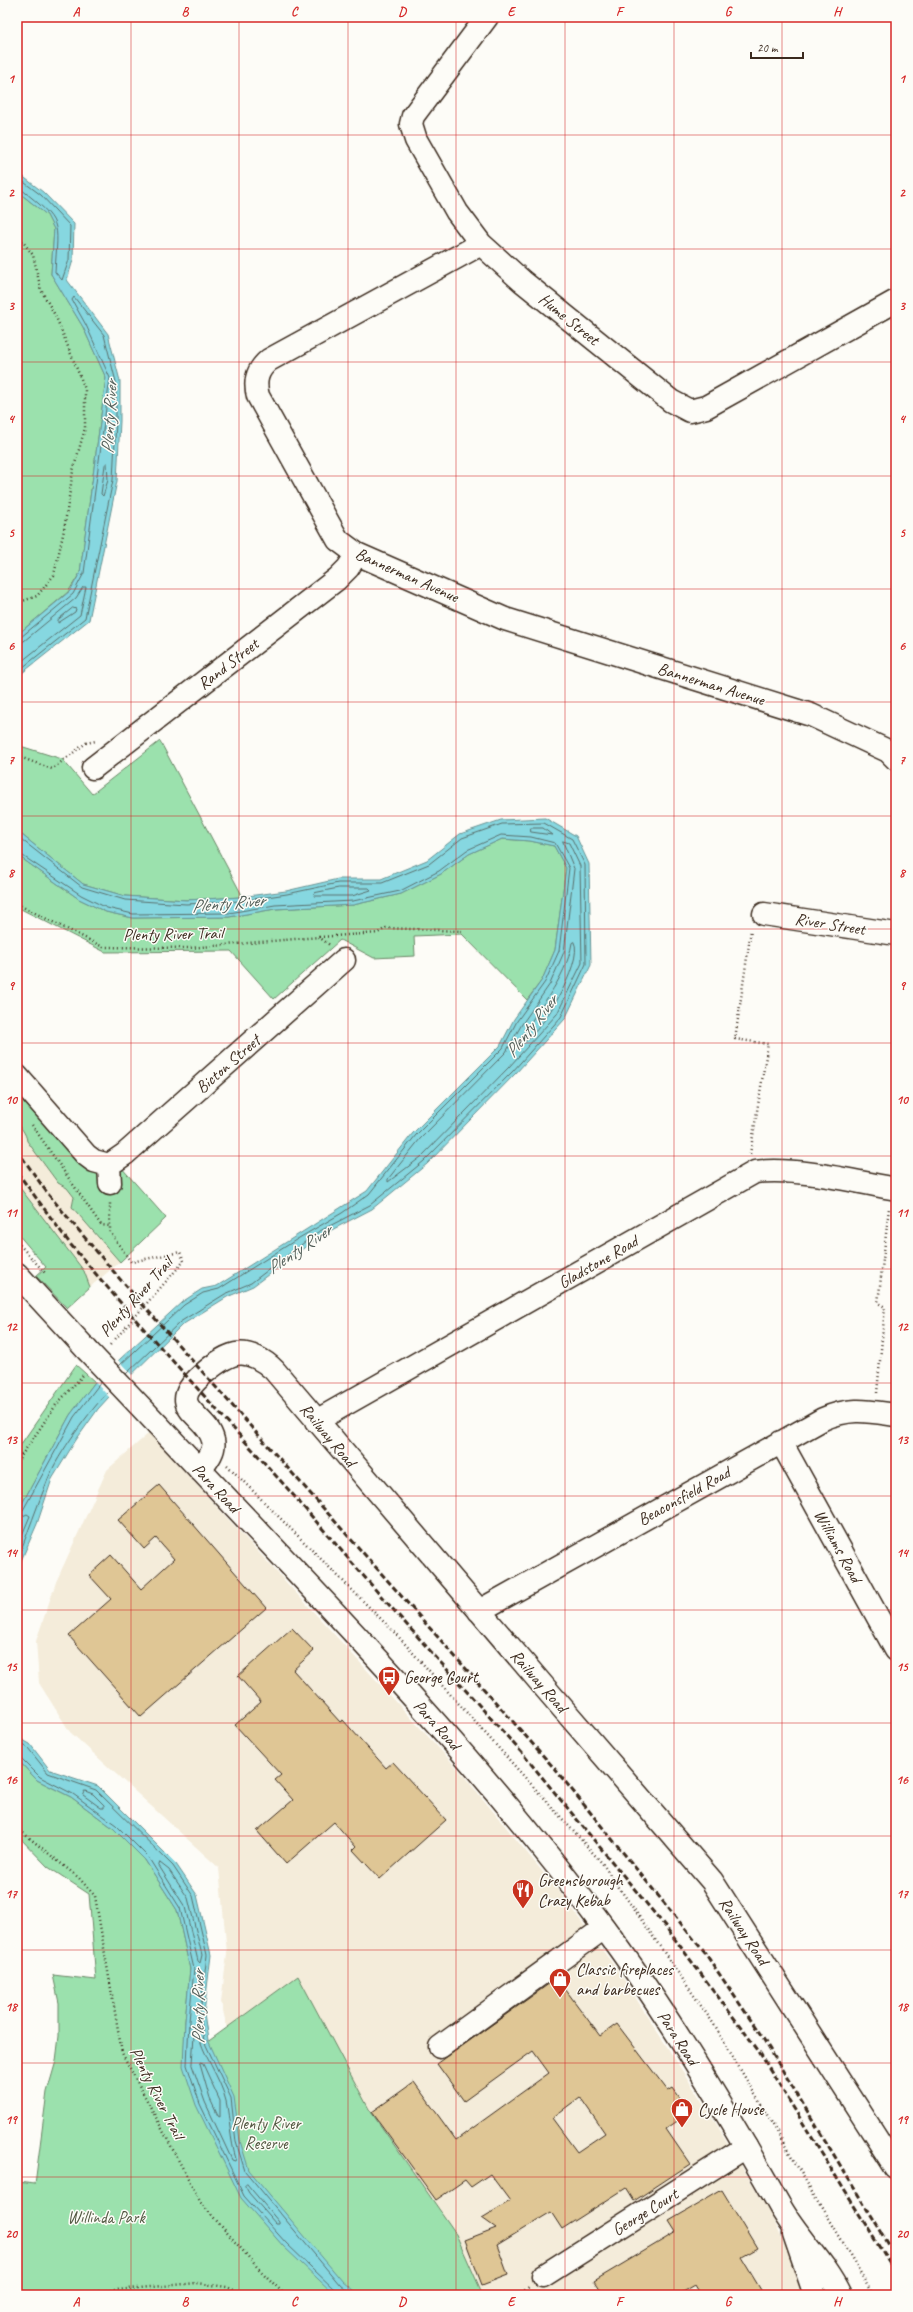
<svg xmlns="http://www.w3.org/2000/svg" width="913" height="2312" viewBox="0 0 913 2312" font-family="Caveat,sans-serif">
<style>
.built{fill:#f4ecda}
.green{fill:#9be1ad;stroke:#6b8666}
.water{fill:#86d7e0;stroke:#689292}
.pier{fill:#fdfcf7}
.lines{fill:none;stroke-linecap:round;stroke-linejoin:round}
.shore{stroke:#596f6c;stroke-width:1}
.building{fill:#dfc695;stroke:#3b2a1e;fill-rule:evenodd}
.minor-casing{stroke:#3b2a1e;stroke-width:25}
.major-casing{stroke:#3b2a1e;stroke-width:25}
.path{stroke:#3b2a1e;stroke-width:2.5;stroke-dasharray:1 3;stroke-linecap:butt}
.minor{stroke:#fdfcf7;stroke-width:22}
.major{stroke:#fdfcf7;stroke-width:22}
.rail{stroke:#3b2a1e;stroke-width:3;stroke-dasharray:6 3;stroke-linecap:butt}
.major-bridge-casing{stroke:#3b2a1e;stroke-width:25;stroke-linecap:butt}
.major-bridge{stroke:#fdfcf7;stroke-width:22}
.grid{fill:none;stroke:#d62828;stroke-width:1;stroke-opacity:0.55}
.labels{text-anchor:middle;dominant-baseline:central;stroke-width:3;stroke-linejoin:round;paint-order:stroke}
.street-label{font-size:17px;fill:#3b2a1e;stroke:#fdfcf7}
.poi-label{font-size:17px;fill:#3b2a1e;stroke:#fdfcf7;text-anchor:start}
.park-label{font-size:17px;fill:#535842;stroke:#fdfcf7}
.water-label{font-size:18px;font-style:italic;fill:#525e58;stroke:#fdfcf7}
.neatline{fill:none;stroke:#d62828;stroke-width:1.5}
.grid-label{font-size:13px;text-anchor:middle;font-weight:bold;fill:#d62828}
</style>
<rect width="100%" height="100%" fill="#fdfcf7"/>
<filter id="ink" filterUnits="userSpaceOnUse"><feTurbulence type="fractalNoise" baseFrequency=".025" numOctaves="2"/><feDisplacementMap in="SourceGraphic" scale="8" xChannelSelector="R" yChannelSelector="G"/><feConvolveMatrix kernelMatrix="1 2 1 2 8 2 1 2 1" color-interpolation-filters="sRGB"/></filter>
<g filter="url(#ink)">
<path class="built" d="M17,1117l2,7 7,9 1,8 31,42 9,5 7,9 -2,10 48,55 -30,25 -6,-16 -67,-87z
M149,1433l310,337 102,124 60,81 93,145 57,95 20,43 15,37h-323l-28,-63 -86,-123 -71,-132 -71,51 -6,-26 6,-49 -8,-85 -149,-136 -31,-49 -3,-42 20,-59 51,-112z"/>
<path class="green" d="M17,191l30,24 7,14 -3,45 32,53 23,51 -26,195 -12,19 -51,43z
M160,741l83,156 -57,3 -61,-4 -42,-12 -66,-53v-86l45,14 30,35z
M502,839l28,2 24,5 12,22 -11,82 -13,30 -15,20 -65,-66 -48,2 1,20 -41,2 -34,-18 -66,59 -43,-48 -126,1 -88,-45v-52l62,44 27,13 27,6 96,-1 46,-8 78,-4 48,-11 40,-20 28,-20z
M17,1089l46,52 57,25 46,52 -46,44 -48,-55 2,-10 -7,-9 -9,-5 -31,-42c-1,-9 -7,-12 -9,-20 -3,-10 -1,-22 -1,-32z
M17,1184l67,87 6,16 -23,21 -31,-32 10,-9 -29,-34z
M76,1365l19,17 -25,33 -53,98v-58l4,-11z
M17,1759l20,21 34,17 42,31 32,32 32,50 13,59 -5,52 -1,38 114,-83 71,133 86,123 28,63h-466v-113l18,2 12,-92 9,-31 3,-25v-33l-6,-28 43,5 -7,-86 -41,-27 -31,-32z"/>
<path class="water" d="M17,172l26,20 31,32 -1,36 -6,20 41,54 12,47v40l-3,60 -28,139 -72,57v-42l53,-44 10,-18 26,-195 -23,-51 -32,-53 3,-45 -7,-14 -30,-24z
M545,818l31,18 13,28 2,101 -26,54 -49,54 -89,91 -55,45 -52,27 -67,50 -26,11 -45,28 -73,72 -11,12 -22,31 -24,39 -15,45 -20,46v-57l53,-98 25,-33 87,-80 20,-13 15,-3 150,-95 46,-58 87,-87 14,-27 28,-39 13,-30 11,-82 -12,-22 -24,-5 -28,-2 -33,15 -28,20 -40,20 -48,11 -78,4 -46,8 -96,1 -27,-6 -27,-13 -62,-44v-24l66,53 42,12 61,4 54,-3 46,-6 52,-12h43l46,-19 33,-26 41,-14z
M17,1737l13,7 20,26 48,16 78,78 21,31 14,60 -7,58 4,27 26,57 6,44 9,29 94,112 16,13h-24l-52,-49 -42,-48 -45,-93 -13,-39 2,-45 5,-52 -13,-59 -32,-50 -32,-32 -42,-31 -34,-17 -20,-21z"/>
<path class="pier" d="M117,1359l16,17 -23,22 -16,-17z"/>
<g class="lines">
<path class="shore" d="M17,177l24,18 29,31 -1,34 -7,20 -7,-8c3,-52 8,-49 -34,-83l-4,-1
M107,463l1,17 -5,16 -2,-2 4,-29z
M73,608l3,1 -1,3 -17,11v-3z
M17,638l4,-1 52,-43 11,-21 26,-195 -24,-53 -14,-25 2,-3 30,38 12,47v39l-3,59 -28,138 -68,54
M17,643l7,-2 52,-43 7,-11h3l-6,28 -63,50
M531,828h12l9,7 -21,-3z
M17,836l65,51 43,13 61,4 54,-3 47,-7 51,-11h44l47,-19 33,-26 40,-14 42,-1 28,16 13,26 1,99 -25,53 -48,54 -89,90 -54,44 -52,27 -67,51 -26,11 -45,28 -54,52
M563,841l6,2 11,23 2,97 -25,51 -48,53 -88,90 -33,25v-3l32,-40 86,-87 16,-28 28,-40 14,-32 10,-83z
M17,852l64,43 26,13 26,6 96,-1 46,-8 78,-4 47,-10 39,-20 28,-21 34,-15 30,2 24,6 14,25 -10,83 -14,31 -28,39 -14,27 -87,87 -47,59 -27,19 -43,25 -80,51 -16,4 -19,12 -65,61
M339,888h30l2,2 -19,6h-38l1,-3z
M574,942c11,19 -36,98 -55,103v-3c17,-33 47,-61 53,-99z
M17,1514l5,-2 52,-95 27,-35
M17,1519l10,-5 3,2 -13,31
M17,1560c11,-27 20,-54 31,-81 9,-24 43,-70 61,-88
M17,1741l11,7 20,25 48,17 77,76 20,30 14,59 -7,58 4,28 27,57 5,44 9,29 95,114 12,10
M17,1756l4,2 19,19 33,17 43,31 32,32 32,51 14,61 -5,52 -2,44 13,39 44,92 42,47 50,48 1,4
M85,1791l8,3 11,11v3h-3l-18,-13z
M160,1863l9,7 19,28 14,57 -2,8 -2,-2 -13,-54 -26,-41z
M195,2028l2,1c5,26 23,47 29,72 4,19 4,38 10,58l-1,2 -3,-1 -27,-58 -13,-37z
M200,2063l3,1 17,37v16l-2,-1 -8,-17z
M247,2184l32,38v2h-3l-27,-31 -4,-7z"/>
</g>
<path class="building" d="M159,1485l107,123 -125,109 -72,-81 42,-37 -22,-24 22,-20 30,34 33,-30 -18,-21 -12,11 -26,-29z
M292,1628l22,23 -21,19 47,52 3,-2 43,48 7,-6 53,58 -66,59 -27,-29 3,-3 -22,-25 -48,42 -29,-33 36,-31 -18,-20 6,-5 -46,-50 26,-23 -23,-26z
M557,1978l43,58 17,-12 51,67 5,-3 17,24 -24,17 24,35 -56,37 -8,-13 -64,41 -11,-17 -54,33 11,30 -26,10 -17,-45 31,-12 -14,-10 28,-17 -20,-27 -19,13 -6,-7 -29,20 -64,-88 42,-30 42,58 93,-67 -16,-22 -69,50 -27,-37zM580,2097l25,36 -28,19 -25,-34z
M722,2190l35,58 -16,9 23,38h-63l-6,-10 -17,10h-75l-9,-14 82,-49 -7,-11z"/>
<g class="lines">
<g class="minor-casing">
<path id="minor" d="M487,17l-74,99 -2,8 5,16 41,72 24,32 41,37 149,120 19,10 16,-4 190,-106
M481,244l-212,116c-12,10 -15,21 -11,36l80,144 19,14 148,65 306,96 62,29 15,7 8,8
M93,768l244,-189 11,-11 9,-14
M764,914l132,20
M17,1076l69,79 8,6 15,4
M109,1165l16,-11 219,-194
M109,1165l1,18
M316,1421l439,-249c44,-5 97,9 141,17
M781,1442l115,208
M200,1470c6,-8 16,-19 13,-30 -6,-27 -50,-31 -11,-65 10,-9 21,-18 34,-21 13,-3 29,7 38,16l272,319 166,192 184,287
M479,1611l344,-192c28,-12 44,-8 73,-4
M440,2047l164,-119
M543,2276l203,-129"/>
</g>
<g class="major-casing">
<path id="major" d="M17,1274l70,76
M158,1425c152,163 311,321 444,500 66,88 125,187 179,283 18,31 44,54 60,87
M794,2234l21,61"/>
</g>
<path class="path" d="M17,234l16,21 8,35 15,27 29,72v39l-12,43 -9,59 -10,45 -17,21 -20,7
M17,756l35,13 34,-26 10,-2
M17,904l86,43 86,1 130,-11 12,9
M319,937l59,-4 8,-5 76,3
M32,1125l69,100 9,1
M750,1154l18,-110 -33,-5 16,-109
M17,1242l29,32
M110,1345l74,-84 -4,-9 -49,10 -21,-30v-30
M877,1393l8,-86 -7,-4 11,-95
M17,1451l5,4
M17,1462l39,-57 28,-31
M227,1465l169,169 206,229 111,160 160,272
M17,1828l62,50 16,18 27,157 79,150 57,65 27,27
M58,2295l139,-12 30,4 18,8
M518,2295l11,-8"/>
<use href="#minor" class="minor"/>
<use href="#major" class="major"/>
<path class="rail" d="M17,1150l31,44 71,84 435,490 151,185 56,82 135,222
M17,1172l54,73 55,64 161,179 94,108 141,157 143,173 93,124 138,224"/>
<g class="major-bridge-casing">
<path id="major-bridge" d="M87,1350l71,75"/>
</g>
<use href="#major-bridge" class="major-bridge"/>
</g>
</g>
<path class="grid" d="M131,17v2278M239,17v2278M348,17v2278M456,17v2278M565,17v2278M674,17v2278M782,17v2278M17,135h879M17,249h879M17,362h879M17,476h879M17,589h879M17,702h879M17,816h879M17,929h879M17,1043h879M17,1156h879M17,1269h879M17,1383h879M17,1496h879M17,1610h879M17,1723h879M17,1836h879M17,1950h879M17,2063h879M17,2177h879"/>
<defs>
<g id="bus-pin" transform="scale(1.15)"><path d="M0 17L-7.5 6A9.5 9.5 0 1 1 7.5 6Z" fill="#c8321e" stroke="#fdfcf7"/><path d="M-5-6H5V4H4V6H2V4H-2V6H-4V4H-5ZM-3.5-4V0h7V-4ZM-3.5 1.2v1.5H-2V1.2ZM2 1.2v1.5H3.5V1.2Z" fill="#fff"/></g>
<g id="restaurant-pin" transform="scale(1.15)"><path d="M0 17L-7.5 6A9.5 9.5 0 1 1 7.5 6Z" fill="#c8321e" stroke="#fdfcf7"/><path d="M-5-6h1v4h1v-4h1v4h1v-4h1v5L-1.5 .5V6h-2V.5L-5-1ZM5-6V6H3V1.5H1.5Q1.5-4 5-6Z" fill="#fff"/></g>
<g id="shop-pin" transform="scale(1.15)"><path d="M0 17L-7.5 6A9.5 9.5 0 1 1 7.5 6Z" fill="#c8321e" stroke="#fdfcf7"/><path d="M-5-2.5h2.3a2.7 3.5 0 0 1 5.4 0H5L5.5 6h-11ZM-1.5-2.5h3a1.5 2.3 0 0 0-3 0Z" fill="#fff"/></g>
</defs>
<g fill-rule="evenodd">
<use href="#bus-pin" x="389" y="1677"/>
<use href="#restaurant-pin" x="523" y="1890"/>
<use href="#shop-pin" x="560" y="1979"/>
<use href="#shop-pin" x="682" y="2109"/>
</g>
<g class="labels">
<g class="street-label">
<text transform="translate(569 319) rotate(39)">Hume Street</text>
<text transform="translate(407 575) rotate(24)">Bannerman Avenue</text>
<text transform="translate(228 664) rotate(-38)">Rand Street</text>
<text transform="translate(711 684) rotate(17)">Bannerman Avenue</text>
<text transform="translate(830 924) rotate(9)">River Street</text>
<text transform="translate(173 934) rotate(-1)">Plenty River Trail</text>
<text transform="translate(228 1064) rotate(-41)">Bicton Street</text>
<text transform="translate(598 1262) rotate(-30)">Gladstone Road</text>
<text transform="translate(136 1297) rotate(-48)">Plenty River Trail</text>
<text transform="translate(328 1435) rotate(50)">Railway Road</text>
<text transform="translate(216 1488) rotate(47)">Para Road</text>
<text transform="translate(684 1496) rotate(-29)">Beaconsfield Road</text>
<text transform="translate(838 1546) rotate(61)">Williams Road</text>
<text transform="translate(539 1681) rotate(49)">Railway Road</text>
<text transform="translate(437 1725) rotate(48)">Para Road</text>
<text transform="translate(744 1931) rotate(57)">Railway Road</text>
<text transform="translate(678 2038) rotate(57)">Para Road</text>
<text transform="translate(157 2093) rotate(63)">Plenty River Trail</text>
<text transform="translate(645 2212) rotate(-32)">George Court</text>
</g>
<g class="poi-label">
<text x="404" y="1677">George Court</text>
<text x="538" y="1880">Greensborough<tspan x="538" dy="20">Crazy Kebab</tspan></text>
<text x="576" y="1969">Classic fireplaces<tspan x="576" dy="20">and barbecues</tspan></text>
<text x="698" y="2109">Cycle House</text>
</g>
<g class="park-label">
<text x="266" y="2123">Plenty River<tspan x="266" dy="20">Reserve</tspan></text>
<text x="106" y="2217">Willinda Park</text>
</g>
<g class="water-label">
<text transform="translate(109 417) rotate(-87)">Plenty River</text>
<text transform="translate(228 903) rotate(-5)">Plenty River</text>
<text transform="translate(531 1026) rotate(-52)">Plenty River</text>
<text transform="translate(299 1249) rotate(-34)">Plenty River</text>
<text transform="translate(198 2007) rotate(-90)">Plenty River</text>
</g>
</g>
<rect width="913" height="2312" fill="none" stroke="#fdfcf7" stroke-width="44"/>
<path d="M751 52v6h52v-6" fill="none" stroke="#3b2a1e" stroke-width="2"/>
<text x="757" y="52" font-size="12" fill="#3b2a1e" stroke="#fdfcf7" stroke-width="3" paint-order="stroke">20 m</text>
<rect x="22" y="22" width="869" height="2268" class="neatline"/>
<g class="grid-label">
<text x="76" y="16">A</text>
<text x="185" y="16">B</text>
<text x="294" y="16">C</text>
<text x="402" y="16">D</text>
<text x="511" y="16">E</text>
<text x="619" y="16">F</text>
<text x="728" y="16">G</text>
<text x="837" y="16">H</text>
<text x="11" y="83">1</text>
<text x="902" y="83">1</text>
<text x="11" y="197">2</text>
<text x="902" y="197">2</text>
<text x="11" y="310">3</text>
<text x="902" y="310">3</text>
<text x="11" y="423">4</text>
<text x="902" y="423">4</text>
<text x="11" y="537">5</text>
<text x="902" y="537">5</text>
<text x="11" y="650">6</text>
<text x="902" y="650">6</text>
<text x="11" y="764">7</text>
<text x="902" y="764">7</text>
<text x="11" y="877">8</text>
<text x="902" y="877">8</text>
<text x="11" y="990">9</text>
<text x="902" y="990">9</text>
<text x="11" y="1104">10</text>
<text x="902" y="1104">10</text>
<text x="11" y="1217">11</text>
<text x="902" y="1217">11</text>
<text x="11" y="1331">12</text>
<text x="902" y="1331">12</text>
<text x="11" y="1444">13</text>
<text x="902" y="1444">13</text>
<text x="11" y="1557">14</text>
<text x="902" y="1557">14</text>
<text x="11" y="1671">15</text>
<text x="902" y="1671">15</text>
<text x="11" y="1784">16</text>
<text x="902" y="1784">16</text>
<text x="11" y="1898">17</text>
<text x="902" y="1898">17</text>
<text x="11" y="2011">18</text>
<text x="902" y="2011">18</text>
<text x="11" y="2124">19</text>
<text x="902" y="2124">19</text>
<text x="11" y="2238">20</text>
<text x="902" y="2238">20</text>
<text x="76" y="2306">A</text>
<text x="185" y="2306">B</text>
<text x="294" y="2306">C</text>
<text x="402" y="2306">D</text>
<text x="511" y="2306">E</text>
<text x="619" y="2306">F</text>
<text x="728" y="2306">G</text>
<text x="837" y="2306">H</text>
</g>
</svg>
